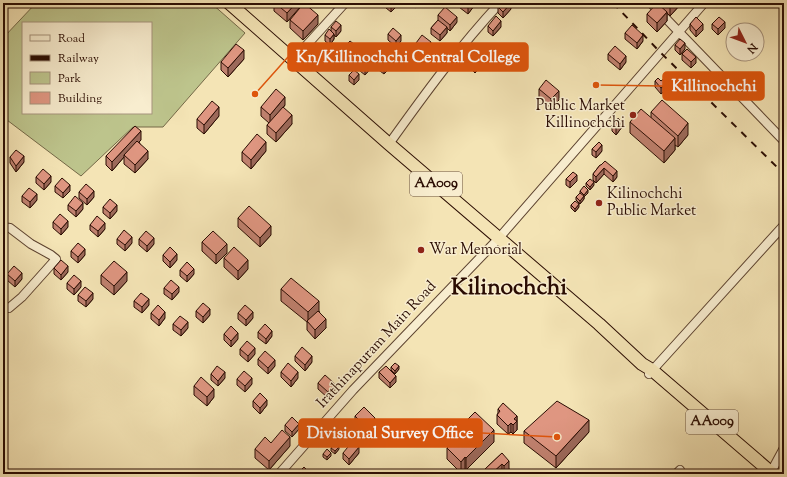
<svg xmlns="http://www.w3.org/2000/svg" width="787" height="477" viewBox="0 0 787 477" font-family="'Sorts Mill Goudy',serif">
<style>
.green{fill:#bdc48c;stroke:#746847;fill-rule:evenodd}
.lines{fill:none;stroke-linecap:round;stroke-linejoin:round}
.minor-casing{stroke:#5c422f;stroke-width:10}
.highway-casing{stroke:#2a0c02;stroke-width:14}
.minor{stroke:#f8edcf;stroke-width:8}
.highway{stroke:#f4e4b5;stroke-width:12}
.rail{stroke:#2a0c02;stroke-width:2;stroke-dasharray:7 7;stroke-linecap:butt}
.wall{fill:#c0816f;stroke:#2a0c02}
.shaded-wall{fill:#9c695a;stroke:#2a0c02}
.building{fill:#df9681;stroke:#2a0c02}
.poi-dot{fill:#8f2418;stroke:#f8edcf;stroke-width:1.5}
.labels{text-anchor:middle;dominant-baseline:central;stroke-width:3;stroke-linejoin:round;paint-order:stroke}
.shield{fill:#f8edcf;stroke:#685040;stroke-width:1}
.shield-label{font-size:14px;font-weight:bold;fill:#2a0c02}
.poi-label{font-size:15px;fill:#2a0c02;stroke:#f8edcf;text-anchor:start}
.street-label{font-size:15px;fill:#2a0c02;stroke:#f8edcf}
.town-label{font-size:23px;font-weight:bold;fill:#2a0c02;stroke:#f8edcf}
.leader{fill:none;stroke:#de550c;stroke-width:1.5}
.callout-dot{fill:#de550c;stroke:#f8edcf;stroke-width:1.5}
.callout{fill:#de550c;stroke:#de550c;stroke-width:1.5}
.callout-label{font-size:16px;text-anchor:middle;font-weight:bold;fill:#fff}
</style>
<rect width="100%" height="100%" fill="#f4e4b5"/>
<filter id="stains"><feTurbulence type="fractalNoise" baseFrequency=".005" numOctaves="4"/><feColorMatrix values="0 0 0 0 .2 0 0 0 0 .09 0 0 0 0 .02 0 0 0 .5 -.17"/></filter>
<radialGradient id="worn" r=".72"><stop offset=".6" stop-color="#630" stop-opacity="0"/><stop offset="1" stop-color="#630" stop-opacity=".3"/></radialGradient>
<path class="green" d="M36,3h175l34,30 -82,94h-30l-52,49 -78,-59v-79zM23,23h128v90h-128z"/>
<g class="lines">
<g class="minor-casing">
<path id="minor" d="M651,3l133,138
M294,59l51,-56
M389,144c35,-49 70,-97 111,-141
M3,227l7,1 21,16 20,11 5,4 -34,38 -13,11
M649,374l135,-149
M771,472l13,-24
M279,474l74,-84 146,-152 205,-235
M676,474l4,-4"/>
</g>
<g class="highway-casing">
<path id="highway" d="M229,3l160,141 210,180 43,40 10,6 121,104"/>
</g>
<use href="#minor" class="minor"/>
<use href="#highway" class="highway"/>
<path class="rail" d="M613,3l47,49 124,122"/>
</g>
<path class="wall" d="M274,3h27v3l-14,16 -13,-11z
M386,3h10v4l-5,5 -5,-4z
M410,3h10l-4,5z
M455,3h19v3l-6,8 -13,-10z
M660,3h20v2l-10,11 -3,-3v8l-10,11 -10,-10v-8l13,-8z
M498,7l13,2 -8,9 -5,-5z
M438,15l19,7 -7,9 -3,-3v5l-7,8 -9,-7v-6l7,-8z
M290,20l28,4 -15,16 -13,-12z
M690,24l13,6 -7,7 -6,-7z
M712,24l13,4 -7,7 -6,-6z
M488,26l13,1 -8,9 -5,-4z
M331,27l10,4 -5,6 -2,-2v4l-4,6 -5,-4v-6l6,-4z
M625,33l18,8 -6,8 -12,-10z
M388,34l13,7 -5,6 -8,-7z
M416,43l15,5 -7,8 -8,-7z
M675,45l10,4 -5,6 -5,-5z
M345,46l10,5 -5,5 -5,-4z
M460,53l13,2 -8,8 -5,-5z
M608,54l18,8 -6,8 -12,-10z
M682,54l14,9 -5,5 -9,-8z
M244,59l-16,18 -7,-7v-8z
M329,59l9,5 -4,6 -5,-5z
M376,62l14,6 -6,6 -8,-6z
M470,62l12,3 -7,8 -5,-5z
M360,65l11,3 -6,7 -5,-4z
M349,75l10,5 -5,5 -5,-4z
M655,81h6l8,6 -8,7 -6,-7z
M539,89l20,11 -8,8 -12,-10z
M285,105l-2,3 9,16 -16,18 -9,-8v-9l2,-2 -8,-7v-9z
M651,112l37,23 -10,12 -3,-2v5l-11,13 -34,-30v-11l21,-4z
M219,116l-15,18 -7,-6v-9z
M612,125l10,2 -6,8 -4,-4z
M141,140l-2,2 9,17 -13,14 -11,-9v-7l-12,14 -6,-6v-9z
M592,149l10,2 -6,7 -4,-3z
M266,151l-15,18 -9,-8v-9z
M10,157l14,5 -8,10 -6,-9z
M600,165l17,12 -4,5 -9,-8 -8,9 -3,-3v-6z
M36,177l15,5 -7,8 -8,-7z
M566,179l11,2 -7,7 -4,-3z
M586,183l8,2 -4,5 -4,-4z
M55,186l15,5 -7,7 -8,-6z
M580,191l8,2 -4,4v2l-4,5 -4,-4v-3l4,-4z
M79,192l15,5 -7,8 -8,-7z
M22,196l15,4 -7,8 -8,-6z
M68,205l15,4 -7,8 -8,-7z
M571,205l8,2 -4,5 -4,-4z
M103,207l14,4 -7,8 -7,-6z
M238,218l33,17 -11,12 -22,-20z
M53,222l15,5 -7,8 -8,-7z
M90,225l15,4 -7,8 -8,-7z
M117,239l15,4 -7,8 -8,-7z
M139,239l15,5 -7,8 -8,-7z
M202,242l25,11 -11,11 -14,-13z
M71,251l14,4 -7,8 -7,-6z
M163,255l14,5 -7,8 -7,-7z
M224,258l24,11 -10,11 -14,-13z
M54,268l14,4 -7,8 -7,-6z
M180,270l14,4 -7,8 -7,-6z
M7,274l15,5 -7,8 -8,-7z
M101,275l26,6 -13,14 -13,-11z
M67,283l14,4 -7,8 -7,-6z
M164,288l15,4 -7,8 -8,-6z
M281,289l38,22 7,17 -11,11 -8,-9v-8l-26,-21z
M78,295l15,4 -7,8 -8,-6z
M134,301l15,4 -7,8 -8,-6z
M196,311l14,4 -7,8 -7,-6z
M151,313l14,5 -6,8 -8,-7z
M238,313l15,5 -7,8 -8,-7z
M173,324l15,4 -7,8 -8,-6z
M258,332l14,4 -6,8 -8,-6z
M224,334l14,5 -7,8 -7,-7z
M240,349l15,5 -7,8 -8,-7z
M295,356l17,6 -7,9 -10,-10z
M258,359l17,7 -7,8 -10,-9z
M391,367l8,2 -4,5 -4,-4z
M281,372l17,6 -7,9 -10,-10z
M379,372l17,10 -6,6 -11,-10z
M211,374l14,4 -7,8 -7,-6z
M237,379l15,5 -7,8 -8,-7z
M318,383l17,7 -7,8 -10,-9z
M194,386l20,11 -7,9 -13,-11z
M253,401l14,4 -7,9 -7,-7z
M498,409l19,7v14l-4,4 -2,-2 -3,2 -11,-10v-9l1,-2z
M355,416l20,11 -9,9 -11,-12z
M467,420l27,22 -28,28 -1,-1 -4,4 -14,-14v-11l20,-21z
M285,425l14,4 -7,8 -7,-6z
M344,425l8,2 -4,5 -4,-4z
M524,431l65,1 -33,36 -32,-25z
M353,438l8,2 -4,4 -4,-3z
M271,443l19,3 -21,24 -14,-12v-9z
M331,448l8,1 -4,5 -4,-3z
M343,453h16l-10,12 -6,-6z
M502,453l7,16 -5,5h-1l-1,-2 -2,2h-16v-4z
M323,454l8,2 -4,4 -4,-3z"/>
<path class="shaded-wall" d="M296,3h5v3l-14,16v-9z
M394,3h2v4l-5,5v-5z
M416,3h4l-4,5z
M472,3h2v3l-6,8v-6z
M511,3v6l-8,9v-6z
M673,3h7v2l-10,11v-9z
M667,12v9l-10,11v-9z
M318,15v9l-15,16v-9z
M457,17v5l-7,9v-6z
M501,21v6l-8,9v-5z
M725,22v6l-7,7v-6z
M703,24v6l-7,7v-6z
M341,25v6l-5,6v-6z
M447,27v6l-7,8v-6z
M334,34v5l-4,6v-6z
M401,35v6l-5,6v-6z
M643,35v6l-6,8v-6z
M431,42v6l-7,8v-6z
M685,43v6l-5,6v-6z
M355,45v6l-5,5v-6z
M473,49v6l-8,8v-6z
M244,50v9l-16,18v-9z
M626,56v6l-6,8v-6z
M696,57v6l-5,5v-6z
M338,58v6l-4,6v-6z
M482,59v6l-7,8v-6z
M371,62v6l-6,7v-6z
M390,62v6l-6,6v-6z
M359,74v6l-5,5v-5z
M669,81v6l-8,7v-6z
M559,91v9l-8,8v-9z
M285,97v8l-15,18v-8z
M219,107v9l-15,18v-9z
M292,115v9l-16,18v-9z
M622,122v5l-6,8v-6z
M688,123v12l-10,12v-11z
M141,131v9l-15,16 -2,-1v2l-12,14v-9z
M675,138v12l-11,13v-12z
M266,142v9l-15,18v-9z
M602,145v6l-6,7v-6z
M148,151v8l-13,14v-8z
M24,156v6l-8,10v-6z
M604,168v6l-8,9v-6z
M617,171v6l-4,5v-6z
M577,175v6l-7,7v-6z
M51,176v6l-7,8v-6z
M594,182v3l-4,5v-3z
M70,185v6l-7,7v-5z
M588,190v3l-4,4v-2z
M94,191v6l-7,8v-6z
M37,194v6l-7,8v-6z
M584,196v3l-4,5v-3z
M83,203v6l-7,8v-6z
M579,204v3l-4,5v-3z
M117,205v6l-7,8v-6z
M68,221v6l-7,8v-6z
M105,223v6l-7,8v-6z
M271,226v9l-11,12v-9z
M132,237v6l-7,8v-6z
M154,238v6l-7,8v-6z
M227,244v9l-11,11v-9z
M85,249v6l-7,8v-6z
M177,254v6l-7,8v-6z
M248,260v9l-10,11v-9z
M68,266v6l-7,8v-5z
M194,269v5l-7,8v-6z
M127,272v9l-13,14v-9z
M22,273v6l-7,8v-6z
M81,281v6l-7,8v-6z
M179,287v5l-7,8v-6z
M93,293v6l-7,8v-6z
M149,299v6l-7,8v-6z
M319,301v12l-11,10v-11z
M210,309v6l-7,8v-6z
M165,312v6l-6,8v-6z
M253,312v6l-7,8v-6z
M326,319v9l-11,11v-9z
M188,322v6l-7,8v-6z
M272,331v5l-6,8v-5z
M238,333v6l-7,8v-6z
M255,348v6l-7,8v-6z
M312,356v6l-7,9v-6z
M275,360v6l-7,8v-6z
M399,366v3l-4,5v-3z
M225,372v6l-7,8v-5z
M298,372v6l-7,9v-6z
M396,376v6l-6,6v-5z
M252,378v6l-7,8v-6z
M335,384v6l-7,8v-6z
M214,389v8l-7,9v-9z
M267,400v5l-7,9v-6z
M517,416v14l-4,4v-9l1,-6z
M375,418v9l-9,9v-9z
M589,420v12l-33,36v-12z
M511,423v9l-3,2v-8z
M299,424v5l-7,8v-5z
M352,424v3l-4,5v-3z
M494,430v12l-28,28v-12z
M290,437v9l-21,24v-9z
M361,437v3l-4,4v-3z
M339,447v2l-4,5v-3z
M359,447v6l-10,12v-6z
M331,453v3l-4,4v-3z
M465,457v12l-4,4v-11z
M509,461v8l-5,5v-8z
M502,464v8l-2,2h-9z"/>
<path class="building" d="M275,3h21l-9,10z
M304,3l14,12 -15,16 -13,-11z
M387,3h7l-3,4z
M461,3h11l-4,5z
M501,3h10l-8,9 -5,-5z
M657,3l10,9 -10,11 -10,-9z
M666,3h7l-3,4z
M445,7l12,10 -7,8 -12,-10z
M496,16l5,5 -8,10 -5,-5z
M696,17l7,7 -7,7 -6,-7z
M719,17l6,5 -7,7 -6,-5z
M438,20l9,7 -7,8 -9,-7z
M336,21l5,4 -5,6 -5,-4z
M632,25l11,10 -6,8 -12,-10z
M393,28l8,7 -5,6 -8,-7z
M329,29l5,5 -4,5 -5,-4z
M422,35l9,7 -7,8 -8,-7z
M680,39l5,4 -5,6 -5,-4z
M350,41l5,4 -5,5 -5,-4z
M236,44l8,6 -16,18 -7,-6z
M615,46l11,10 -6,8 -12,-10z
M687,49l9,8 -5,5 -9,-8z
M354,70l5,4 -5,6 -5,-5z
M666,77l3,4 -8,7 -6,-7 3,-3 3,3z
M546,80l13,11 -8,8 -12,-10z
M276,89l9,8 -15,18 -9,-8z
M662,100l26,23 -10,13 -27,-24z
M212,101l7,6 -15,18 -7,-6z
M283,107l9,8 -16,18 -9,-8z
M641,109l34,29 -11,13 -34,-29z
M618,118l4,4 -6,7 -4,-4z
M135,126l6,5 -29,31 -6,-6z
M257,134l9,8 -15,18 -9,-8z
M137,141l11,10 -13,14 -11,-10z
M599,142l3,3 -6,7 -4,-3z
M16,150l8,6 -8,10 -6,-9z
M605,161l12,10 -4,5 -9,-8 -8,9 -3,-3 7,-9h1z
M43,169l8,7 -7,8 -8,-7z
M573,172l4,3 -7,7 -4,-3z
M62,178l8,7 -7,8 -8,-7z
M590,179l4,3 -4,5 -4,-4z
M86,184l8,7 -7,8 -8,-7z
M584,186l4,4 -4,5 -4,-4z
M29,188l8,6 -7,8 -8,-6z
M580,193l4,3 -4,5 -4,-4z
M75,196l8,7 -7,8 -8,-6z
M110,199l7,6 -7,8 -7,-6z
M575,201l4,3 -4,5 -4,-4z
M249,206l22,20 -11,12 -22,-20z
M60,214l8,7 -7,8 -8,-7z
M97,216l8,7 -7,8 -8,-6z
M124,230l8,7 -7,8 -8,-6z
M146,231l8,7 -7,8 -8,-7z
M213,231l14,13 -11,11 -14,-13z
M78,243l7,6 -7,8 -7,-6z
M170,247l7,7 -7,8 -7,-7z
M234,247l14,13 -10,11 -14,-13z
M61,260l7,6 -7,9 -7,-7z
M114,261l13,11 -13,14 -13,-11z
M187,262l7,7 -7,7 -7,-6z
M14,266l8,7 -7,8 -8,-7z
M74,275l7,6 -7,8 -7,-6z
M291,278l28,23 -11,11 -27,-23z
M171,280l8,7 -7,7 -8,-6z
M85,287l8,6 -7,8 -8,-6z
M141,293l8,6 -7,8 -8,-6z
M203,303l7,6 -7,8 -7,-6z
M158,305l7,7 -6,8 -8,-7z
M245,305l8,7 -7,8 -8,-7z
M318,311l8,8 -11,11 -8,-9z
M180,316l8,6 -7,8 -8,-6z
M265,324l7,7 -6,8 -8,-7z
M231,326l7,7 -7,8 -7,-7z
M247,341l8,7 -7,8 -8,-7z
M302,347l10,9 -7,9 -10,-9z
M265,351l10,9 -7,8 -10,-9z
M288,363l10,9 -7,9 -10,-9z
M395,363l4,3 -4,5 -4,-4z
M217,366l8,6 -7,9 -7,-7z
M386,366l10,10 -6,7 -11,-11z
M244,371l8,7 -7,8 -8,-7z
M325,375l10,9 -7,8 -10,-9z
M201,377l13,12 -7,8 -13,-11z
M260,393l7,7 -7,8 -7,-7z
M557,401l32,19 -33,36 -32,-25z
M503,403l14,13 -3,3 3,2 -4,4 -2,-2 -3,3 -11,-11 3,-4 -2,-2z
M364,407l11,11 -9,9 -11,-11z
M475,412l19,18 -28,28 -1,-1 -4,5 -14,-14 24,-25 -4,-3z
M292,417l7,7 -7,8 -7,-7z
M282,430l8,7 -21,24 -14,-12 10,-12 6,6z
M352,442l7,5 -10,12 -6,-6z
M335,443l4,4 -4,4 -4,-3z
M327,449l4,4 -4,4 -4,-3z
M502,453l7,8 -5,5 -2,-2 -11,10h-4l-3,-4z
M304,467l3,3 -3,4h-1l-3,-3z"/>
<g class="poi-dot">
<circle cx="633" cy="115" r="4"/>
<circle cx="599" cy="203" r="4"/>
<circle cx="421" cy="250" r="4"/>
</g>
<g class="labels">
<g class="shield">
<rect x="410" y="172" width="52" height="24" rx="3"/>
<rect x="686" y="410" width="52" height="24" rx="3"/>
</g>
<g class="shield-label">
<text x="436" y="184">AA009</text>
<text x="712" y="422">AA009</text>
</g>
<g class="poi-label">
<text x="625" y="106" text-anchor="end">Public Market<tspan x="625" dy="17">Killinochchi</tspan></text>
<text x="607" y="194">Kilinochchi<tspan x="607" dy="17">Public Market</tspan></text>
<text x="429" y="250">War Memorial</text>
</g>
<g class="street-label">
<text transform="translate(377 345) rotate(-47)">Irathinapuram Main Road</text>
</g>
<g class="town-label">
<text x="509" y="288">Kilinochchi</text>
</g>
</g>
<path class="leader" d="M255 94L288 57M596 85L663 86M557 437L482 433"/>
<g class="callout-dot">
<circle cx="255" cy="94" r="4"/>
<circle cx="596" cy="85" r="4"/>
<circle cx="557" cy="437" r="4"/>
</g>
<g class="callout">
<rect x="288" y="43" width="240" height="28" rx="4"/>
<rect x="663" y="72" width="101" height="28" rx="4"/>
<rect x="299" y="419" width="183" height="28" rx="4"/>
</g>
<g class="callout-label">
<text x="408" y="62">Kn/Killinochchi Central College</text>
<text x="714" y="91">Killinochchi</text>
<text x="390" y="438">Divisional Survey Office</text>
</g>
<rect width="787" height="477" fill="none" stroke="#f4e4b5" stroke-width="16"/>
<rect x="4" y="4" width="779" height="469" fill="none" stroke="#2a0c02" stroke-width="2"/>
<rect x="8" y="8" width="771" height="461" fill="none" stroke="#2a0c02"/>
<rect x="22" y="22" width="130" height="92" fill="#f8edcf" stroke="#a6937d"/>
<rect x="30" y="35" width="20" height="6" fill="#f8edcf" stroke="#a6937d"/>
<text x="58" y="42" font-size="12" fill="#2a0c02">Road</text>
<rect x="30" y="55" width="20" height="6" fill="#2a0c02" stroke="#a6937d"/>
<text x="58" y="62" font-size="12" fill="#2a0c02">Railway</text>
<rect x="30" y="72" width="20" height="12" fill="#bdc48c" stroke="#a6937d"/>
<text x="58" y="82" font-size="12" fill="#2a0c02">Park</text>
<rect x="30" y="92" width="20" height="12" fill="#df9681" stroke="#a6937d"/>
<text x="58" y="102" font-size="12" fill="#2a0c02">Building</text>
<g transform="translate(745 42) rotate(132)"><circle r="19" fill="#f8edcf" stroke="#a6937d"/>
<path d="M0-3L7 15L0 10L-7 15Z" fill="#8f2418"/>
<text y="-6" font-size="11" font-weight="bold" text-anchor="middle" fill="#2a0c02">N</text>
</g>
<rect width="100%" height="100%" filter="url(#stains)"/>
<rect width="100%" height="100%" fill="url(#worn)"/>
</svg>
